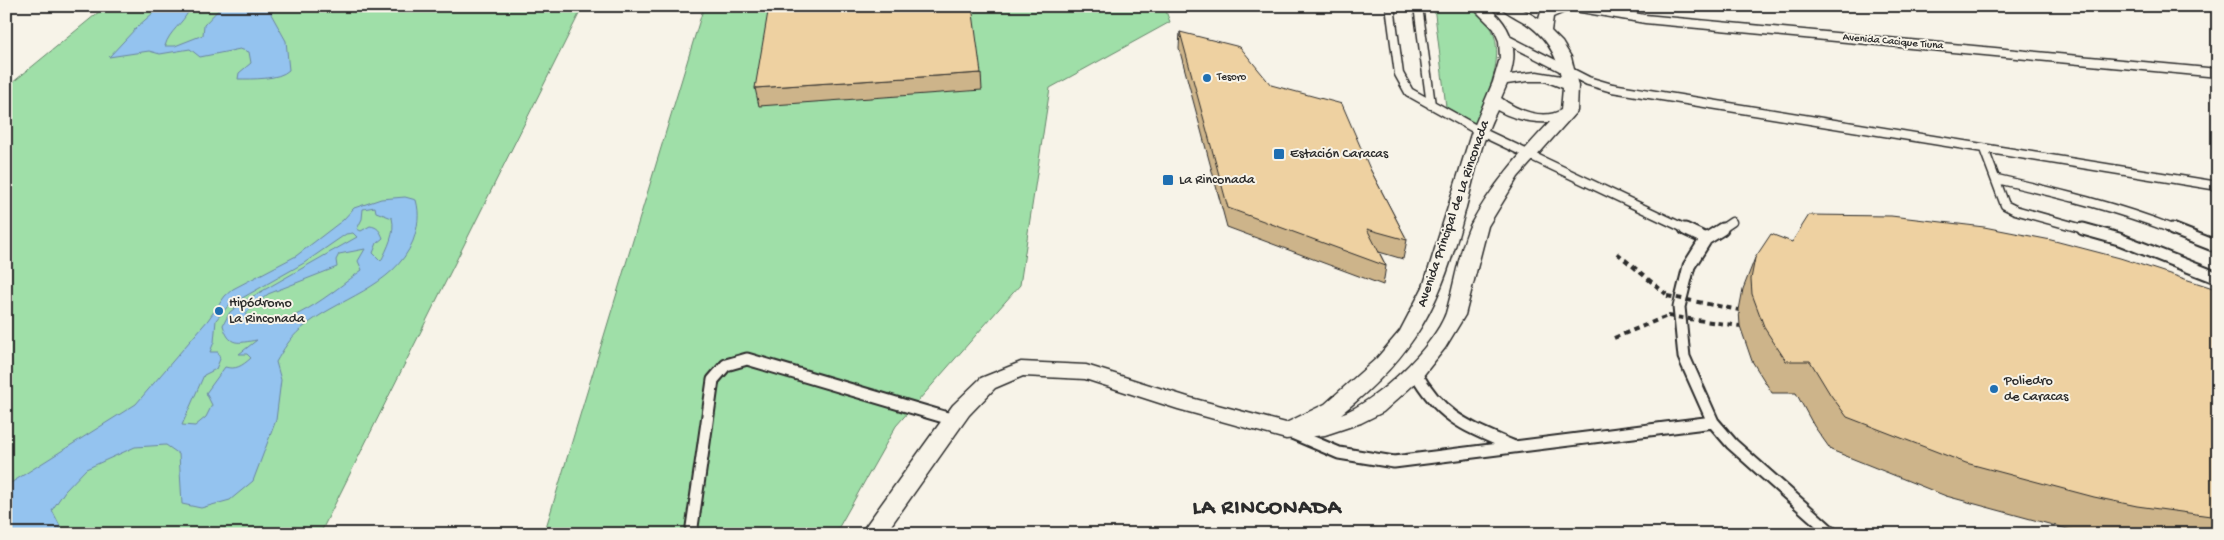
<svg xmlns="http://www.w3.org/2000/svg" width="2224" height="540" viewBox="0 0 2224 540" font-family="'Gochi Hand',sans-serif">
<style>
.green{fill:#9fdfa8;stroke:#65856a}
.water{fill:#94c3ef;stroke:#6a86a1;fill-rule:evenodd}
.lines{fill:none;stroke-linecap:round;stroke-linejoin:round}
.service-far1-casing{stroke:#2b2b2b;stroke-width:11}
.service-casing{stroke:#2b2b2b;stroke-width:15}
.minor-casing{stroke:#2b2b2b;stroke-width:3}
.path{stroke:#2b2b2b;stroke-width:4;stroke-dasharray:5.5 4.5;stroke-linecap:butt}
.service-far1{stroke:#f7f3e8;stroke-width:8}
.service{stroke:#f7f3e8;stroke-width:11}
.minor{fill:#f7f3e8;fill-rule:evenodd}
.path-bridge{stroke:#2b2b2b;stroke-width:4;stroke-dasharray:5.5 4.5;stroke-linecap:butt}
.wall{fill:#cdb48a;stroke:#2b2b2b}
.building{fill:#eed1a1;stroke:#2b2b2b}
.poi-dot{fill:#1f6fb2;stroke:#f7f3e8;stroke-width:2}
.labels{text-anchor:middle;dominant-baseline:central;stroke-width:4;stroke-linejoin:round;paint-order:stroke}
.far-street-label{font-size:11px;fill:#2b2b2b;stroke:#f7f3e8}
.far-poi-label{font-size:11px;fill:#2b2b2b;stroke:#f7f3e8;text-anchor:start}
.poi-label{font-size:14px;fill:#2b2b2b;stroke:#f7f3e8;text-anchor:start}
.street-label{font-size:14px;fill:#2b2b2b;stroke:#f7f3e8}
.near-district-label{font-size:22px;font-weight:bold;letter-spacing:1px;fill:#2b2b2b;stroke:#f7f3e8}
</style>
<rect width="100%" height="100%" fill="#f7f3e8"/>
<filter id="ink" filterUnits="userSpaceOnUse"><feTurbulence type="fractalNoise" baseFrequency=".02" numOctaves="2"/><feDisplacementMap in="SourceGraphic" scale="10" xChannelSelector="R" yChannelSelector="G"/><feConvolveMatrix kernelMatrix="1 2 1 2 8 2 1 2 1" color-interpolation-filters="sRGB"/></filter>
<g filter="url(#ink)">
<path class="green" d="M106,6h477l-263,528h-314v-446z
M704,6h460l6,16 -120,66 -30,197 -124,141 -61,108h-291z
M1434,6h36c46,29 22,78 5,118l-29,-17z"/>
<path class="water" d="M161,6h25l3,4c-6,14 -20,21 -24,36h10l28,-11 1,-10 18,-19h52l-3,8 15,27 3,29c-10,10 -37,9 -51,9l1,-6 12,-10 -2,-11 -9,-3 -40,8 -10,-8 -30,5 -11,-3 -40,6 28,-30z
M405,197l11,3c4,14 2,27 -3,41 -19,47 -76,57 -112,88 -11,9 -18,21 -25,33l5,18 -5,40 -23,61 -23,19 -29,8 -19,-4 -3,-50 -13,-9 -31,2 -49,22 -21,22 -13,19 9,18 -7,6h-48v-48l130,-82 72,-84 17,-24 8,-7 63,-33 47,-36 11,-12 27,-9zM375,207l1,5 16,6c4,14 -5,31 -11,43l-8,-8 4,-10 6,-5c-3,-7 -5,-11 -13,-12l-9,5 -4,-2 5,-10 1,-10zM353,233l4,4 -114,65 -13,10 -7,13c6,22 15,18 34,15l-18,14h8l4,4c-9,8 -15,12 -26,9l-19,26 6,12 -6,12 -11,9 -13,-1 22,-50 12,-6 4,-10 -2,-7h-8l4,-10 2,-22 12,-14 76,-43 42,-29zM365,249l-7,12 4,9c-29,21 -77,65 -115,51l-1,-8 22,-19 69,-27 -1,-7 3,-6z"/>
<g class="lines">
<g class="service-far1-casing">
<path id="service-far1" d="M1390,6l9,68 10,18 70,39 209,99
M1418,6l13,99
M1506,39l82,42 24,7 606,98
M1984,149l21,56 10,5 72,20
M1997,179c60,14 120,28 178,51
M1720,230l12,-8"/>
</g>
<g class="service-casing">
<path id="service" d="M1685,229l21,10
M1722,229l-16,10 -17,27 -10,41 5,50 29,65 19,22 101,90
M2083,229l36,10 99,39
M2172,229l46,18
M1415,372c26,46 51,54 97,74
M1292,433l47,20 55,9 319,-40
M691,534l22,-154 13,-15 21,-6 207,61"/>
</g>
<g class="minor-casing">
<path id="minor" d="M1471,6h16c23,18 32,41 23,69l27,-3 24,4c-5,-23 -16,-41 -37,-54 -8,-5 -18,-9 -24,-16h17l22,13 2,-7c32,-12 71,-3 104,3l573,54v8l-573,-54 -76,-13 -16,7 -2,14 11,11 9,15 7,29 -1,25 -59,66 -30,49 -23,89 -20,33 -23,29 -39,35 -22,11 -36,12 -39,4 -108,-30 -93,-30 -62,-3 -28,12 -26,27 -84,119h-25l93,-129 28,-27 40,-16 65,3 105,33 95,25 39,-19 52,-46 23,-27 23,-44 48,-153 22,-52 7,-24 -1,-17 -5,-12zM1528,81h17l18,7 -2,22c-17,11 -45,0 -60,-12l6,-14zM1497,110c16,9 34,13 53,12 -30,32 -58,63 -79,102 -11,22 -17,63 -25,89 -12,34 -71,90 -105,101 76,-61 100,-110 124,-203 9,-33 16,-71 32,-101z"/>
</g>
<path class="path" d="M1617,253l49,41
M1614,338l51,-21"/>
<use href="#service-far1" class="service-far1"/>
<use href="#service" class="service"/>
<use href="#minor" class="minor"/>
<path class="path-bridge" d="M1667,296l72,14
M1668,316l72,10"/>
</g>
<path class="wall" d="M1180,32l91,53 99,84 37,71 -4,19 -24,-7 7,14 -3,19 -156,-58 -48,-179z
M981,73l1,17 -223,16 -4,-18z
M1792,242l426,49v243h-132l-15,-4 -125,-34 -115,-46 -17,-24 -18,-33h-24l-20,-32 -12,-35 -1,-16 4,-21 12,-31z"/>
<path class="building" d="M769,6h203l9,67 -226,15z
M1180,32l60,15 31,38 71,19 28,65 37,71 -40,-11 19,37 -158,-58z
M1809,215l82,1 93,11 67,13 69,18 96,31 2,2v226l-81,-11 -43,-9 -128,-34 -119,-46 -17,-23 -20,-33h-24l-21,-32 -13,-35 -1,-15 4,-21 16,-24 21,8z"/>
</g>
<g class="poi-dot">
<circle cx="1207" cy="78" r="5"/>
<rect x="1273" y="148" width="12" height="12" rx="2.5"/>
<rect x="1162" y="174" width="12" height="12" rx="2.5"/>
<circle cx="219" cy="311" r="5"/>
<circle cx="1994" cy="389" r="5"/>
</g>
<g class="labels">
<g class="far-street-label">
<text transform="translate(1893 42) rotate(5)">Avenida Cacique Tiuna</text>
</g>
<g class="far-poi-label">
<text x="1217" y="78">Tesoro</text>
</g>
<g class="poi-label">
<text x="1290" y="154">Estación Caracas</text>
<text x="1179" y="180">La Rinconada</text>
<text x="229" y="303">Hipódromo<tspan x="229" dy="16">La Rinconada</tspan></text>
<text x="2004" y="381">Poliedro<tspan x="2004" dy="16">de Caracas</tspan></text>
</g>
<g class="street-label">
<text transform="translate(1454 214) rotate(-71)">Avenida Principal de La Rinconada</text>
</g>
<g class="near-district-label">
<text x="1267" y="509">LA RINCONADA</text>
</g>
</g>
<rect width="2224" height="540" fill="none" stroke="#f7f3e8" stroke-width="25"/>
<rect x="12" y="12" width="2199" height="515" fill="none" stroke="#2b2b2b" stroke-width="2" filter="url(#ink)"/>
</svg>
